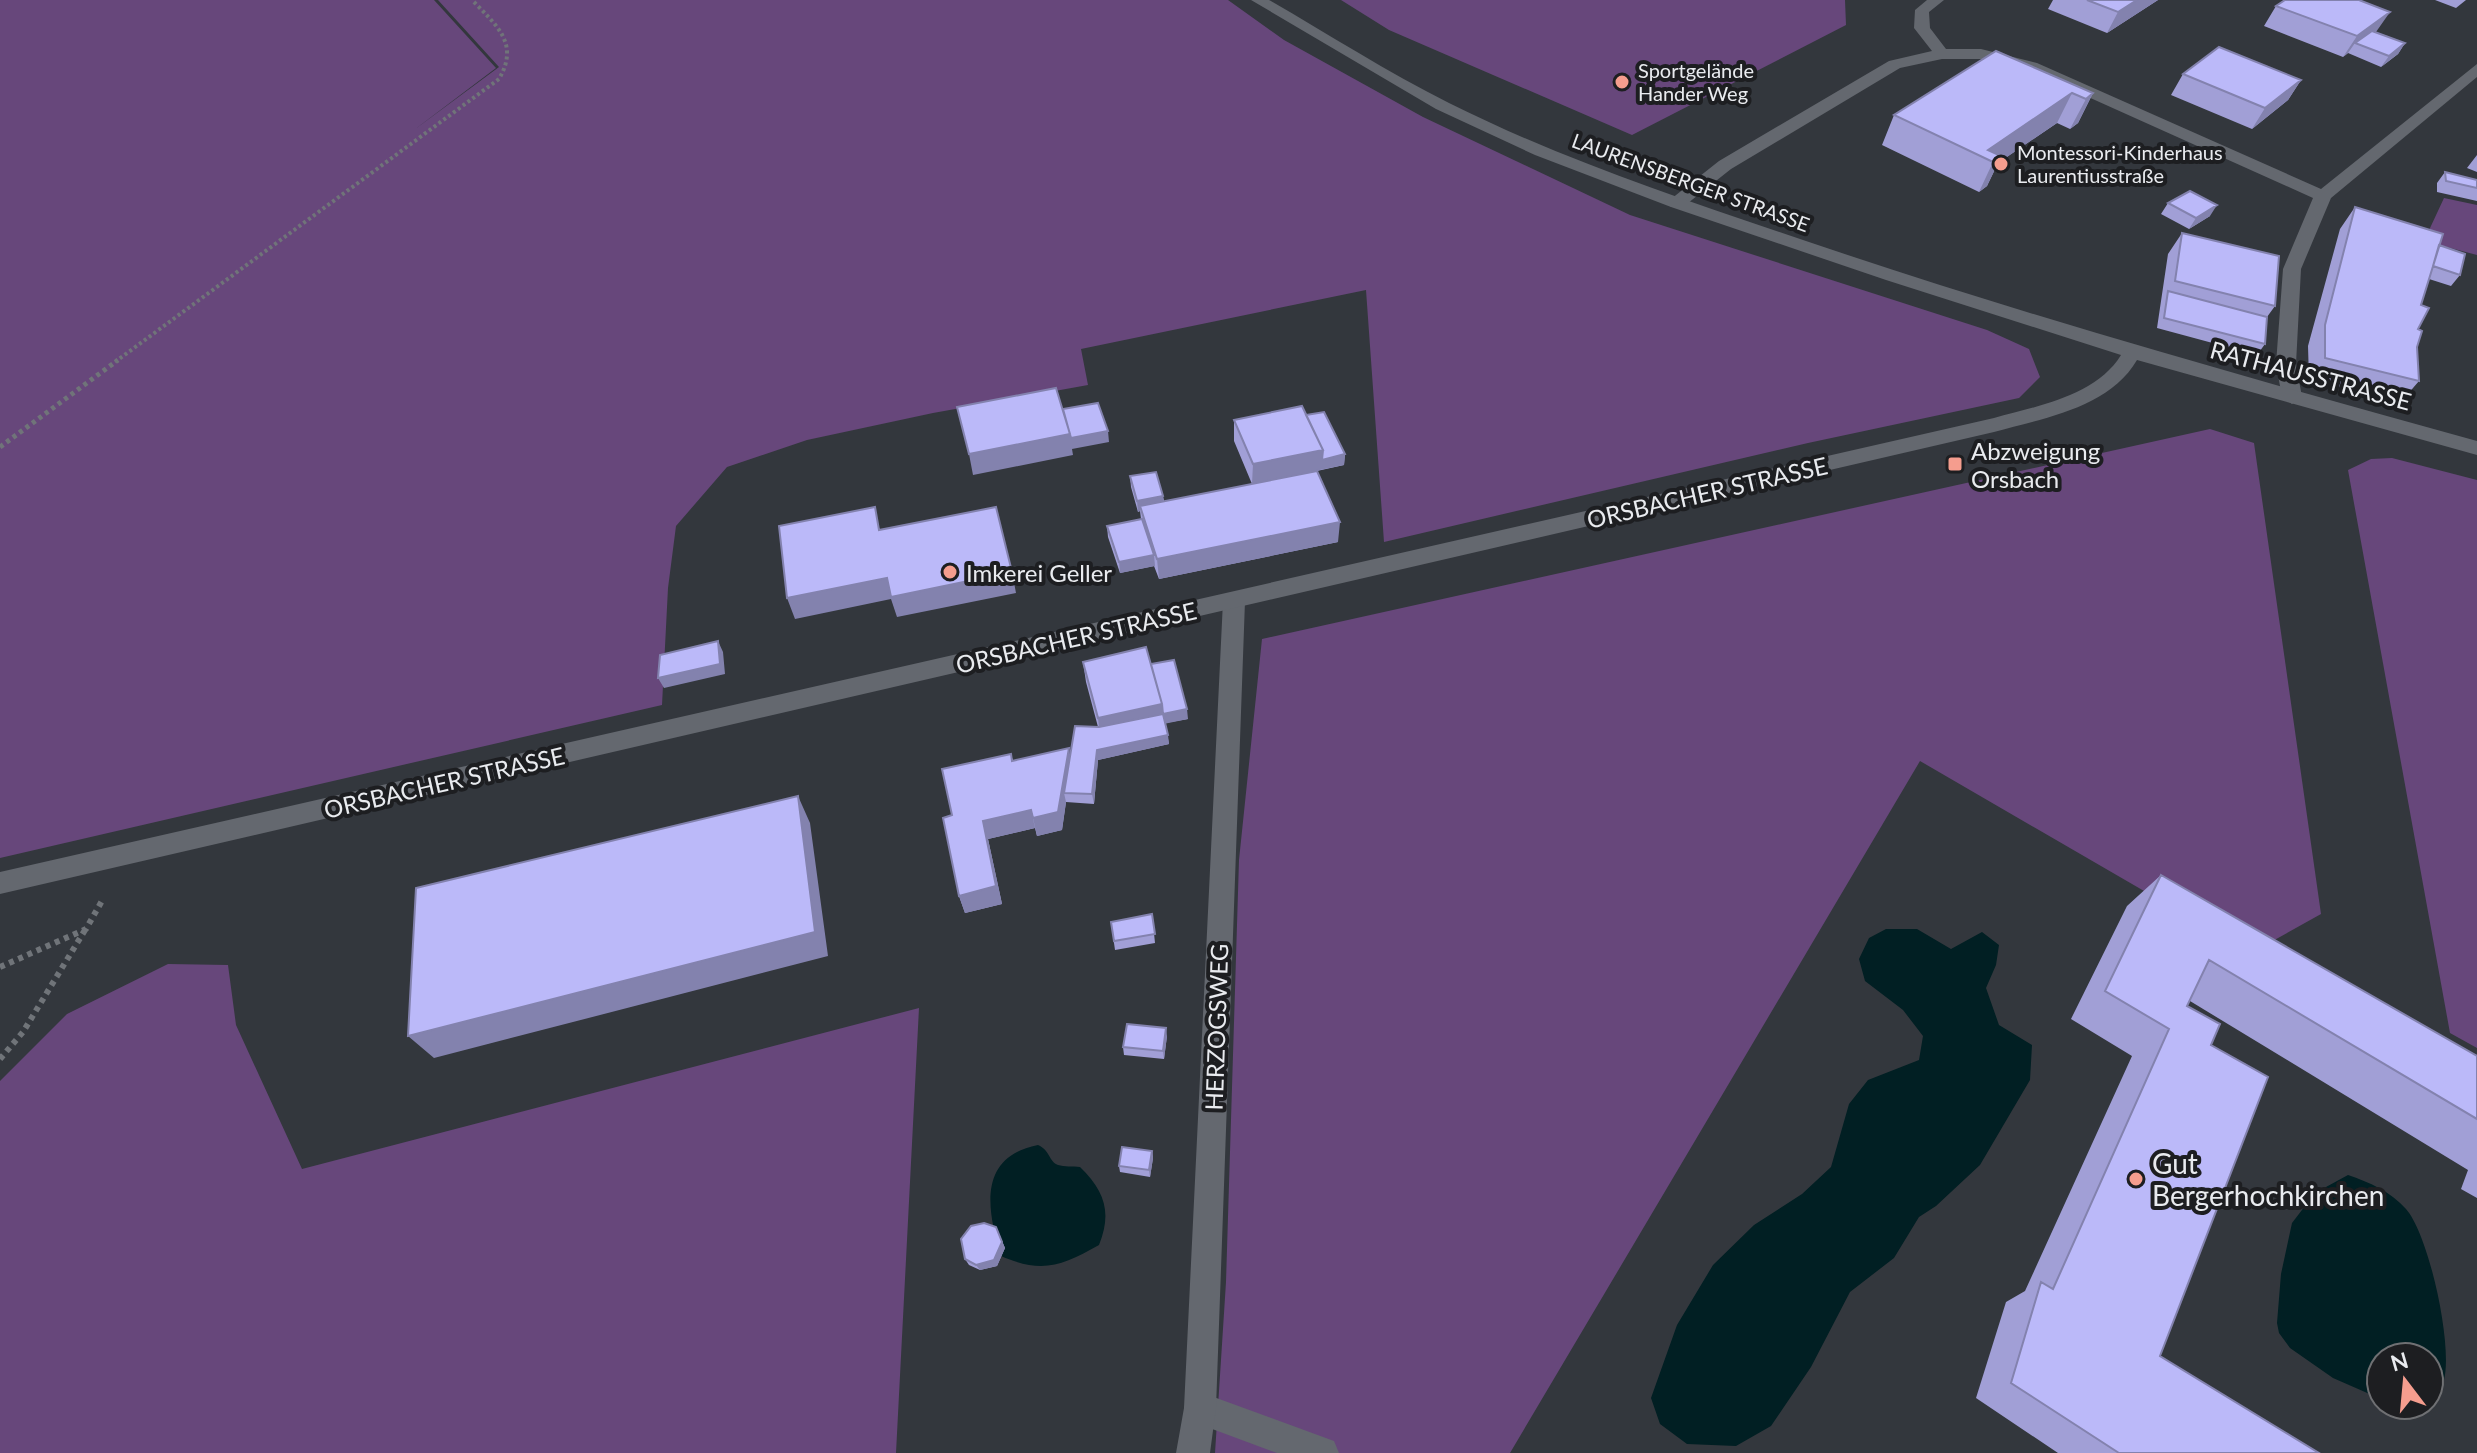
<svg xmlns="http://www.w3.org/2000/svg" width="2477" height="1453" viewBox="0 0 2477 1453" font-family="Lato,sans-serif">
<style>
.green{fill:#67477b}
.water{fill:#011f23}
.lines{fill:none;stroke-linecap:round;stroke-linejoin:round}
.path-far2{stroke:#707479;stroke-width:4;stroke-dasharray:3 3;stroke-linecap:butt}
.path-far1{stroke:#707479;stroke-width:5;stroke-dasharray:4 4;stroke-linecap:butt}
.path{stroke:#707479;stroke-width:6;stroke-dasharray:5 5;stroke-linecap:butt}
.lane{fill:#64686f;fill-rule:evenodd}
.street{fill:#64686f;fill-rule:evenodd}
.secondary{fill:#64686f;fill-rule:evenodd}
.wall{fill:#a19fd6}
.shaded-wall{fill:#8382ae}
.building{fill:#bbb9f9;stroke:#8382ae;stroke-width:2}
.poi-dot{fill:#f59d8e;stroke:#1d1e21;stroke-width:3}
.labels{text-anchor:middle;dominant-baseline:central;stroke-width:8;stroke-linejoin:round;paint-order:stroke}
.far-poi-label{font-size:20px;fill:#e9ebef;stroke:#1d1e21;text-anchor:start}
.far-street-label{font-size:20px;fill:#e9ebef;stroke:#1d1e21}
.street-label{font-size:24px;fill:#e9ebef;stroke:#1d1e21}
.poi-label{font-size:24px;fill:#e9ebef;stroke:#1d1e21;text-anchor:start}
.near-poi-label{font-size:28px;fill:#e9ebef;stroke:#1d1e21;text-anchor:start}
</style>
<rect width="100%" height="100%" fill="#33373d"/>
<path class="green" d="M0,0h434l62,68 -82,62 85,-63 -61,-67h790l56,40 139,77 207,98 357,115 42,19 11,28 -21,21 -211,45 -424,99 -18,-252 -285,59 7,36 -155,28 -126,27 -80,27 -51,59 -8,62 -6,117 -662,153z
M1341,0h504l1,25 -214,110 -243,-105z
M2444,198l33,7v50l-53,-14z
M2210,429l44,14 67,471 -70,39 -331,-192 -410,692h-295l11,-171 13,-422 23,-221z
M2392,458l85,22v568l-27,-15 -102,-563 23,-11z
M168,964l60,1 8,60 66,144 617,-161 -23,445h-896v-372l67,-67z"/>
<path class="water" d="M1886,929h31l34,20 31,-17 17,13 -3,20 -10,23 13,37 33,20 -2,35 -50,85 -44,41 -17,11 -25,41 -44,34 -39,75 -40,59 -35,20 -49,-2 -27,-20 -9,-26 26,-73 36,-60 41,-40 48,-31 29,-27 18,-63 19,-24 51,-20 4,-24 -20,-26 -38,-29 -6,-22 10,-21z
M1038,1145c12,5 11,17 20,20 6,2 15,1 22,2 25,24 32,46 19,78 -37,21 -57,29 -98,11 -14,-46 -24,-99 37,-111z
M2348,1175c21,7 43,17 58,34 23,26 47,136 38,171 -2,9 -8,12 -15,18v-41h-48v42l-48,-21 -43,-30 -11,-15 -2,-10 4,-49 11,-51 23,-30z"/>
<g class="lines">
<path class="path-far2" d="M115,362l384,-283c21,-36 -3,-54 -27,-79"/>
<path class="path-far1" d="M0,447l118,-87"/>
<path class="path" d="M0,967l86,-38 17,-30
M0,1059l23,-27 62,-102"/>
<path class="lane" d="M1200,1392l134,49 5,12h-62l-89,-33 -4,-12 4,-12z"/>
<path class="street" d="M1927,0h17l-15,12 1,16 16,21h35l56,14 284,126 156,-125v13l-146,121 -30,71 -5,95 6,33 -10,7 -10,-7 -6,-33 7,-95 30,-71 -287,-129 -45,-10h-39l-42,9 -169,101 -48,38h-12l-3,-4 3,-4 48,-38 170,-100 43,-10 -18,-23 1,-18z
M1234,593l8,2 3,6 -29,807 -6,45h-34l8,-45 39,-807 3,-6z"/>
<path class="secondary" d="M1251,0h18c59,34 118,72 180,103 114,57 236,97 357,138 221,75 446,138 671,200v14l-340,-95c-28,48 -93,58 -143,72l-1994,462v-22l1994,-454c43,-12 102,-22 127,-63l-235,-75 -215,-73 -136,-52 -99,-46z"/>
</g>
<path class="wall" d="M2053,0h105l-51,33 -59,-24z
M2435,0h31l-10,8z
M2276,6l100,26 29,11 -7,11 -17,13 -33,-14 -5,4 -79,-31z
M1996,51l97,42 -15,30 -8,6 -13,-6 -59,40 -11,23 -8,6 -97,-47 12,-30z
M2183,74l118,6 -13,20 -36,29 -81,-34z
M2477,155v17l-10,-4z
M2445,172l32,8v21l-40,-9v-9z
M2168,203l42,13 -21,13 -28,-15z
M2355,207l84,38 21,30 -9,11 -22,-7 -8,26 -3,24 -1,18 2,34 -18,21 -92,-23 -1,-33 32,-117z
M2182,233l93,73 -8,11 -2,27 -8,11 -100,-27 11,-74z
M1306,415l39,39 -1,11 -27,6 21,71 -179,37 -5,-13 -34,7 -12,-36 -1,-11 34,-7 -1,-8 -2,1 -7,-25 -1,-11 33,20 1,5 88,-17 -18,-43v-21z
M1083,662l68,2 37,55 -23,4 4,21 -71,16 -4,44 -28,-2 -4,28 -25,6 -2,-8 -47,11 14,65 -37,9 -6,-17 -7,-81 59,-61 2,7 57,-5 28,-29 -12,-45z
M2161,875l316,181v142l-16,-9 7,-19 -278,-169 -3,5 24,39 -51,311 159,97h-261l-82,-55 30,-96 19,-11 107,-235 -61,-37 56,-113z
M1152,914l3,29 -40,7 -4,-28z
M1167,1036l-3,23 -40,-4 -1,-8z
M1152,1151l1,7 -3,19 -30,-5 -1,-6z
M996,1227l9,21 -8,18 -17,4 -11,-5 -4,-6z"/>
<path class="shaded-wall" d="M2137,0h21l-51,33 11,-21z
M2390,12l-14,20 -21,11 -7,10 -5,4 14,-21z
M2405,43l-7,11 -17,13 8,-11z
M2301,80l-13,20 -36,29 13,-21z
M2072,93l-15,30 -59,40 -11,23 -8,6 14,-30 -5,-12z
M2093,93l-15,30 -8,6 16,-30z
M2217,205l-7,11 -21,13 7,-11z
M1108,431l1,11 -37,7 1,6 -100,20 -4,-21 101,-20z
M1323,450l22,4 -1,11 -92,19 1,-20z
M1163,496l1,11 -24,-1v5l-2,1 -1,-11z
M1340,522l-2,20 -179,37 -2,-20z
M1154,555l1,11 -35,7 -1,-11z
M1012,572l4,21 -119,24 -6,-18 -96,20 -8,-21 100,-20z
M718,641l5,11 2,22 -61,14 -6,-10z
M1162,704l25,5 1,10 -88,18 -2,-19z
M1168,735l1,9 -71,16 -4,44 -2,-10 5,-44z
M1069,748l3,19 -8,26 2,9 -4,28 -25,6 -4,-18z
M798,796l12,27 18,133 -394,102 -26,-22z
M1031,810l4,18 -47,11 14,65 -37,9 -6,-17 24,-75z
M1166,1028l1,8 -3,23 -1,-8z
M1152,1151l1,7 -3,19 -1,-7z
M996,1227l9,21 -8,18 -17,4 -4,-5z"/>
<path class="building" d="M2087,0h50l-19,12z
M2285,0h74l31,12 -33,24 -81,-30z
M2372,31l33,12 -16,13 -34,-13z
M2219,47l82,33 -36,28 -82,-34z
M1996,51l97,42 -7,6 -14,-6 -84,57 13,6 -8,6 -99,-47z
M2445,172l32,8v8l-31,-7z
M2190,191l27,14 -21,13 -28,-15z
M2355,207l88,27 -22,71 8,3 -11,21 4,2 -5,16 2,34 -94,-23v-33z
M2182,233l97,23 -4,50 -100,-25z
M2439,245l26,9 -5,21 -27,-9z
M2168,291l99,26 -2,27 -101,-26z
M1056,388l14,46 -101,20 -12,-47z
M1098,403l10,28 -37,7 -8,-29z
M1302,406l21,44 -70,14 -19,-44z
M1324,412l21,42 -23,6 1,-10 -17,-35z
M1317,471l23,51 -183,37 -17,-53z
M1156,472l7,24 -26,5 -7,-25z
M875,507l4,23 117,-23 16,65 -121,25 -4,-19 -100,20 -8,-72z
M1142,519l12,36 -35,7 -12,-36z
M718,641l2,23 -62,14 2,-23z
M1146,647l16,57 -64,14 -15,-56z
M1174,660l13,49 -24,5 -1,-10 -11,-40z
M1163,714l5,21 -71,15 -5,44 -28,-1 11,-67 24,1z
M1069,748l-11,64 -25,6 -2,-8 -48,11 13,65 -37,10 -16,-78 9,-3 -10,-46 69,-15 1,7z
M798,796l17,136 -407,104 8,-148z
M2161,875l316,181v63l-268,-159 -22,46 33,18 -9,21 57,32 -108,279 159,97h-200l-108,-70 30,-101 12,7 116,-260 -64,-38z
M1152,914l3,20 -41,7 -3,-19z
M1127,1024l39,4 -3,23 -40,-4z
M1122,1147l30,4 -3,19 -30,-4z
M984,1223l12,4 6,15 -8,18 -18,5 -11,-6 -4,-20 10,-13z"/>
<g class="poi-dot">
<circle cx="1622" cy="82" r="8"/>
<circle cx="2001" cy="164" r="8"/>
<rect x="1947" y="456" width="16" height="16" rx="4"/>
<circle cx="950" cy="572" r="8"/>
<circle cx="2136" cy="1179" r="8"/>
</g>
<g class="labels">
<g class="far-poi-label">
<text x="1638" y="70">Sportgelände<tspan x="1638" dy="23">Hander Weg</tspan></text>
<text x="2017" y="152">Montessori-Kinderhaus<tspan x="2017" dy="23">Laurentiusstraße</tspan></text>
</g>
<g class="far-street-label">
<text transform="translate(1691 182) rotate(20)">LAURENSBERGER STRASSE</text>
</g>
<g class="street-label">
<text transform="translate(2311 375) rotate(15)">RATHAUSSTRASSE</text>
<text transform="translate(1707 492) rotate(-13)">ORSBACHER STRASSE</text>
<text transform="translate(1076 637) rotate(-13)">ORSBACHER STRASSE</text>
<text transform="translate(444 782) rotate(-13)">ORSBACHER STRASSE</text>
<text transform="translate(1216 1027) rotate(-88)">HERZOGSWEG</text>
</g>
<g class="poi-label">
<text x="1971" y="450">Abzweigung<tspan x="1971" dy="28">Orsbach</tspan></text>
<text x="966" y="572">Imkerei Geller</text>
</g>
<g class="near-poi-label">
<text x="2152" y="1163">Gut<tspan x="2152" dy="32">Bergerhochkirchen</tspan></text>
</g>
</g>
<g transform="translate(2405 1381) rotate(344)"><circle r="38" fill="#1d1e21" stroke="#6f7073" stroke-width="2"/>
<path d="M0-6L14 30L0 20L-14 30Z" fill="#f59d8e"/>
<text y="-12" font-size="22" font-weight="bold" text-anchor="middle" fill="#e9ebef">N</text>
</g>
</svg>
